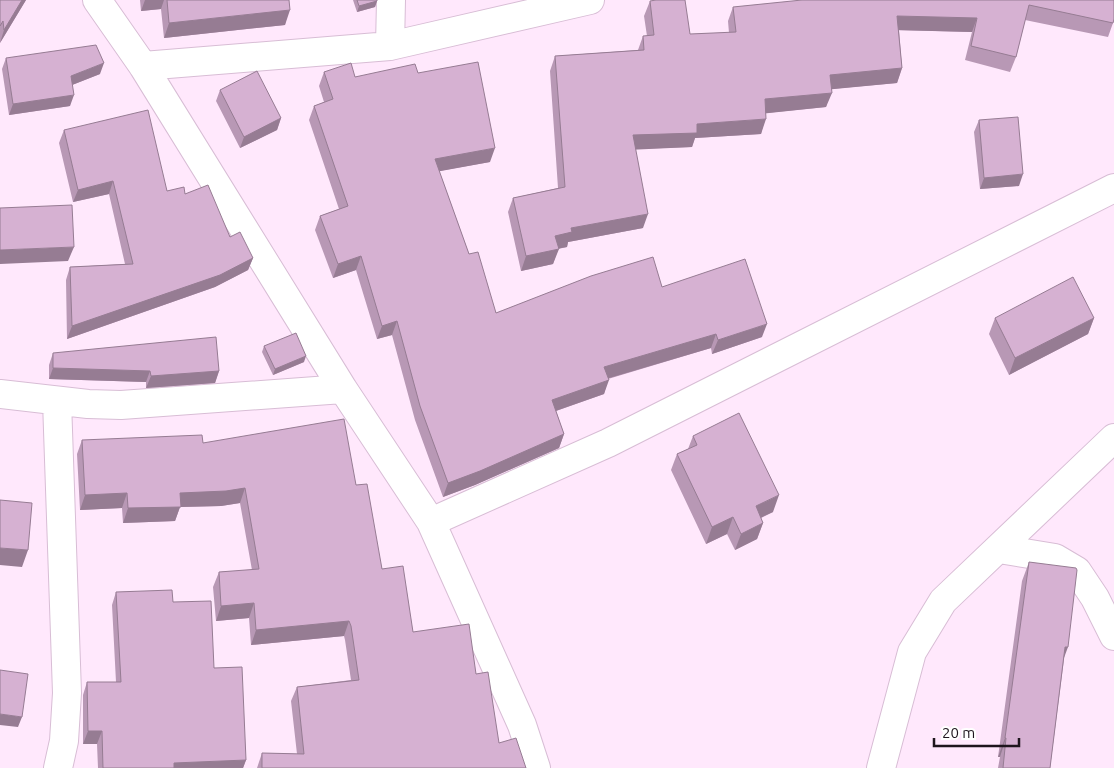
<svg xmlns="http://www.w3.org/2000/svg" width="1114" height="768" viewBox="0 0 1114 768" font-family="Ubuntu,sans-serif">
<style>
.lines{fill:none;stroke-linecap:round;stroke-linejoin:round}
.minor-casing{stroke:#d8bdd5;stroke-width:30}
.minor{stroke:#fff;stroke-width:28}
.wall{fill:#b898b5}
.shaded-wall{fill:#967c93}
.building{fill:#d6b1d2;stroke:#967c93}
</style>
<rect width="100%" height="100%" fill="#ffe8fc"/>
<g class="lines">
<g class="minor-casing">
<path id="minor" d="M97,0l46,66 200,323 88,133 91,203 14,43
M390,46l1,-46
M143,66l247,-20 200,-46
M0,394l88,10 33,1 222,-16
M57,401l10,292 -3,48 -6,27
M431,522l177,-79 506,-255
M999,549l56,9 22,13 18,27 19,38
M881,768l31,-116 31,-51 171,-163"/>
</g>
<use href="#minor" class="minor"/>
</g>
<path class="wall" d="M0,0h26l-26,43z
M140,0h149l-4,25 -121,13 -3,-29 -20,2z
M353,0h24l-2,7 -18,5z
M1114,0l-1,23 -5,14 -83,-17 -9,37 -6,15 -45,-12 7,-28 -73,-2 3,38 -5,15 -66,6 -5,18 -60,6 -5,21 -66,4 -3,9 -57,2 8,79 -75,14 -1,5 -9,2 -5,15 -32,7 -13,-59 5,-14 45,-10 -8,-117 5,-15 83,-6 5,-14h4l-3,-20 6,-15 40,33 39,-1 -1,-12 5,-14z
M6,58l94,16 -28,11 -2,21 -61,9 -7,-46z
M324,72l31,5 63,-4 72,89 -51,9 30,83 27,59 166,-26 100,50 -50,17 -1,-6 -103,31 -4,15 -48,17 8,23 -5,14 -84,37 -32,12 -28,-77 -23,-85 -15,4 -21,-69 -23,8 -18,-48 5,-14 19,-7 -30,-89 5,-14 10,-4 -5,-16z
M220,90l61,28 -4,12 -37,18 -24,-47z
M979,120l40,66 -39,3 -6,-57z
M64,130l103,61 18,3 68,64 -5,12 -33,17 -148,52 -1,-59 4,-13 55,-3 -16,-70 -36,8 -14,-59z
M995,318h99l-6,16 -79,41 -20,-41z
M264,346l40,16 -31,13 -11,-23z
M53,353l166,18 -4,12 -69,5v-6l-97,-3v-14z
M693,436l80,76 -12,6 2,5 -6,16 -22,11 -8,-16 -21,10 -35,-74 6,-16 11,-5z
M82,440l121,3 153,42 26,84 31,63 63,42 23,69 27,25h-269l5,-15 35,1 -6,-53 6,-14 54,-7 -6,-40 -1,-4 -93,9 -2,-27 -33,3 -3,-34 6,-15 33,-2 -12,-67 -19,3 -41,1 -5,14 -52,2 -1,-15 -42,2 -3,-56z
M1029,562l35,97 -14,109h-52l2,-11h-2l24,-176z
M116,592l57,10 41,66 32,92 -3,8h-145l-1,-24h-14v-49l4,-13h29l-4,-77z"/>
<path class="shaded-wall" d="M22,0h4l-26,43 4,-13z
M145,0h19l-3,9 -20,2z
M377,1l-2,6 -18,5 2,-6z
M290,10l-5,15 -121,13 5,-15z
M897,16l80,2 -5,14 -80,-2z
M104,63l-4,11 -33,13 4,-11z
M902,68l-5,15 -73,7 6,-15z
M832,93l-6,14 -67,7 6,-15z
M74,95l-4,11 -61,9 4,-11z
M281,118l-4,12 -37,18 4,-11z
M766,119l-5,15 -66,4 -3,9 -65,3 6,-15 64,-11z
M495,148l-5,14 -60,11 5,-14z
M1023,174l-4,12 -39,3 4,-11z
M113,181l-4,13 -36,8 5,-12z
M648,214l-5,14 -75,14 -1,5 -17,3 5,-14 16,-8z
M74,247l-6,14 -68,3v-14z
M559,249l-6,15 -32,7 5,-15z
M361,256l-5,14 -23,8 5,-14z
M253,258l-5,12 -33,17 -148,52 5,-13z
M1094,318l-6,16 -79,41 6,-17z
M397,321l-5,14 -15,4 5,-13z
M767,324l-5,13 -50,17 6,-14z
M716,334l-5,14 -112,33 5,-14z
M306,356l-2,6 -31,13 2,-6z
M53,368l97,3 -4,11 -97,-3z
M219,371l-4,12 -69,5 5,-12z
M609,380l-5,14 -57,20 5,-14z
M564,434l-5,14 -84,37 -32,12 5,-14z
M245,488l-5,15 -19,3 -41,1 -5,14 -52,2 5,-15 52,-15z
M127,493l-5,15 -42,2 5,-15z
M779,495l-6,17 -24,11 7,-17z
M733,517l-6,17 -21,10 6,-17z
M763,523l-6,16 -22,11 6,-16z
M0,548l28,2 -6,17 -22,-2z
M254,603l-5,15 -33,3 5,-15z
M349,621l-5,15 -93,9 5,-15z
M1065,647h3l-7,19z
M0,714l22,3 -4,10 -18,-2z
M88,731h14l-5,13h-14z
M1005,738h1l-6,19h-2z
M246,760l-3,8h-71l2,-5z"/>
<path class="building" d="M0,0h22l-18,30 -1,-9 -3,5z
M167,0h122l1,10 -121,13z
M357,0h20v1l-18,5z
M656,0h29l5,34 46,-2 -3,-25 69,-7h312v19l-1,4 -84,-18 -13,52 -45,-11 6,-28 -80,-2 5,52 -72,7 2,18 -67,6 1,20 -69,5v9l-64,2 15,79 -77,14 1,4 -17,4 4,13 -33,7 -13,-58 52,-11 -10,-131 89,-6 -1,-14 11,-1 -4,-34z
M96,45l8,18 -33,13 3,19 -61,9 -7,-46z
M478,62l17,86 -60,11 34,95 9,-2 18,61 95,-37 62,-19 9,30 83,-28 22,65 -49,16 -2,-6 -112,33 5,13 -57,20 12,34 -84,37 -32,12 -28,-77 -23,-85 -15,5 -21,-70 -23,8 -18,-48 28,-10 -34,-100 19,-7 -9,-27 27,-9 4,14 60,-13 3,9z
M257,71l24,47 -37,19 -24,-47z
M148,110l19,81 17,-4 1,7 23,-9 22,52 10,-5 13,26 -33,17 -148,51 -2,-59 63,-3 -20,-83 -35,9 -14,-60z
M1018,117l5,57 -39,4 -5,-58z
M72,205l2,42 -74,3v-42z
M1073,277l21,41 -79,40 -20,-40z
M296,333l10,23 -31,13 -11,-23z
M216,337l3,34 -68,5 -1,-5 -97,-3v-15z
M739,413l40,82 -23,11 7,17 -22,11 -8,-17 -21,10 -35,-73 20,-9 -4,-9z
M344,419l12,66 11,-1 15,85 21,-3 10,66 56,-8 7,50 12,-2 11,71 17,-5 10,30h-264v-15l42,1 -7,-67 62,-7 -8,-54 -2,-5 -93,9 -2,-27 -33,3 -2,-34 40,-3 -14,-81 -19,3 -46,2 1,14 -53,1 -1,-15 -42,2 -3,-55 120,-5 1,8z
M0,500l32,3 -4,47 -28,-2z
M1029,562l47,6 1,2 -9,77h-3l-15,121h-47l3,-30h-1z
M172,590l1,12 38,-1 3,67 28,-1 4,93 -72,3v5h-71l-1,-37h-14l-1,-49h34l-5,-90z
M0,670l28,4 -6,43 -22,-3z"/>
<path d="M934 738v8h85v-8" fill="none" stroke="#1e151d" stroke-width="2.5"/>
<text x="942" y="738" font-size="15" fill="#1e151d" stroke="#ffffff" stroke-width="4" paint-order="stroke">20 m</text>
</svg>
